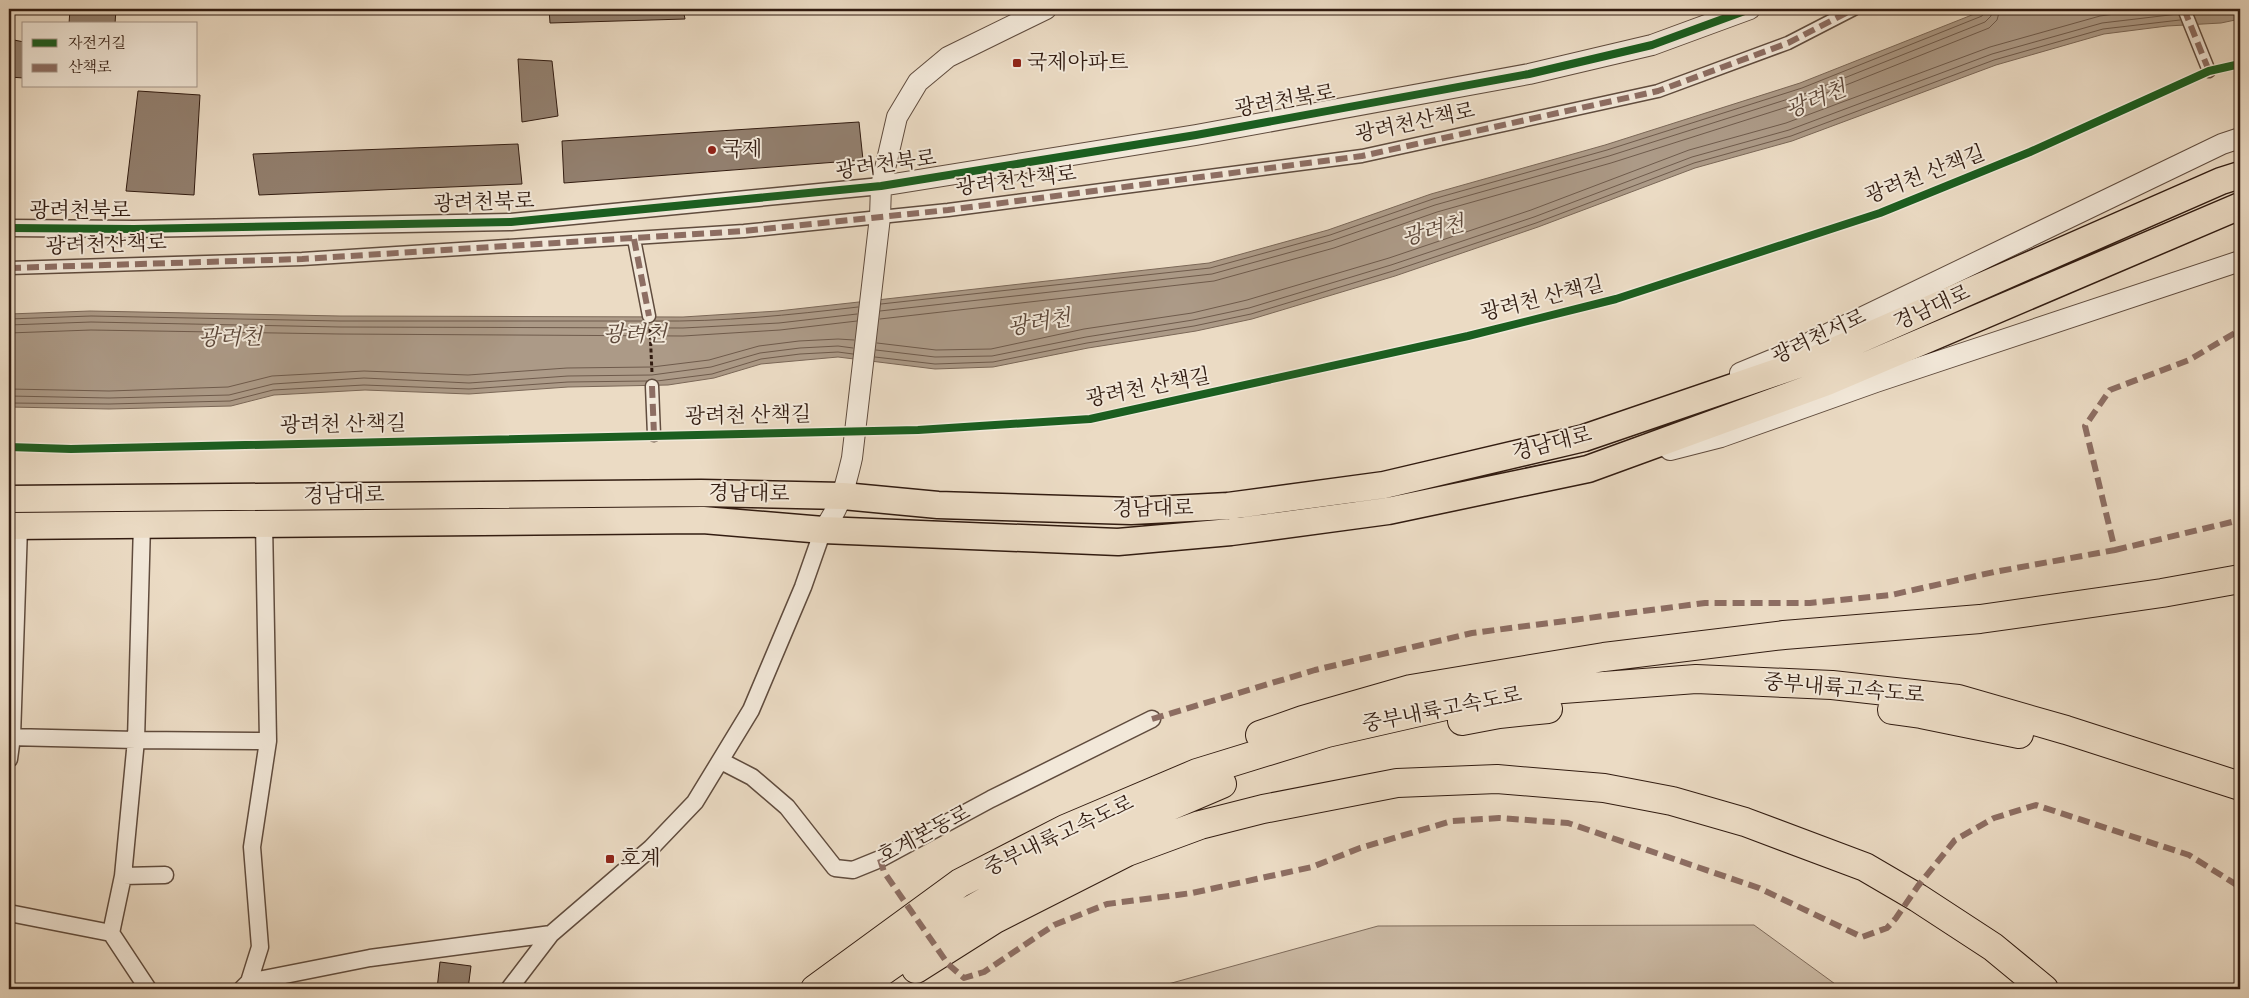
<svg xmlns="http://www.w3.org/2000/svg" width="2249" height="998" viewBox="0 0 2249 998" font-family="'IM FELL DW Pica','Noto Serif KR',serif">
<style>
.green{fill:#ccbba6;stroke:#7f6c5c}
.water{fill:#ac9a87;stroke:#7b6858}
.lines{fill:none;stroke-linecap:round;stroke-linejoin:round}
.shore{stroke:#6f5b4c;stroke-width:1}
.building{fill:#927f6e;stroke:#321c11}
.pedestrian-casing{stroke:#604c3e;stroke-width:15}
.minor-casing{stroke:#604c3e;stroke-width:19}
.tertiary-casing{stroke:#604c3e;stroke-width:22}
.trunk-casing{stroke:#321c11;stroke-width:29}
.motorway-casing{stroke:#321c11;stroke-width:30}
.path{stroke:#321c11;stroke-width:3;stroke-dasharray:4 2.5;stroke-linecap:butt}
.pedestrian{stroke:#f2e8d9;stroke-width:12}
.minor{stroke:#f2e8d9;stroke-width:16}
.tertiary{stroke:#f2e8d9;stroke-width:20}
.trunk{stroke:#ebdbc4;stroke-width:26}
.motorway{stroke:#ebdbc4;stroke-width:28}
.quiet{stroke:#8d6e63;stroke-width:6;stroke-dasharray:12 6;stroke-linecap:butt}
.cycleway-casing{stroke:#f2e8d9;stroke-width:11}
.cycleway{stroke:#1b5e20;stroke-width:8}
.poi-dot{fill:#8f2418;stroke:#f2e8d9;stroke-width:2}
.labels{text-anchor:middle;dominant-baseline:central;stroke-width:4;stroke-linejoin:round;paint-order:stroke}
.poi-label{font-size:21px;fill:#321c11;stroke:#f2e8d9;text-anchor:start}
.street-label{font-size:21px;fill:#321c11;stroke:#f2e8d9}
.water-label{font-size:22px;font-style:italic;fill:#5d483a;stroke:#f2e8d9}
</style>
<rect width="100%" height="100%" fill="#ebdbc4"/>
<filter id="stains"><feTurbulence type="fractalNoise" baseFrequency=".004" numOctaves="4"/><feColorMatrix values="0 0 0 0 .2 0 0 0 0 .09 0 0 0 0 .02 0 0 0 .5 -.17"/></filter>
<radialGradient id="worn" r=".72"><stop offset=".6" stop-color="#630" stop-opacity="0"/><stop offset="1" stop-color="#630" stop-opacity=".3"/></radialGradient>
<path class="green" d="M1754,925l88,64h-692l228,-63z"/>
<path class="water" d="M1987,9h253v10l-19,4 -54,3 -63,8 -108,31 -204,76 -97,27 -157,59 -143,49 -143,43 -56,12 -108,17 -95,19 -58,2 -97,-12 -77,7 -47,14 -46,7 -100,2 -99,7 -104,-4 -91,5 -43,11 -122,3 -100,-2v-93l81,-3 250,5 343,1 95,-6 431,-48 119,-33 103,-36 174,-49 195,-62z"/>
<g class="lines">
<path class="shore" d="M881,304l329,-36 120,-33 103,-36 174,-49 195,-62 180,-72 4,-7
M880,311l332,-37 119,-33 104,-36 174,-49 195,-62 181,-72 6,-6 1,-7
M9,319l82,-3 249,5h304
M880,319l334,-38 120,-33 103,-36 174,-49 195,-62 183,-73 8,-8 3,-11
M654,321c68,1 136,-6 204,-14
M9,325l82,-3 249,5 343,1 96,-5 78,-9
M9,333l82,-3 248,4 344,2 97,-6 77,-9
M877,343l59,7 55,-1 93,-20 108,-16 55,-13 142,-42 142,-48 158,-60 97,-27 204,-76 110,-31 52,-7
M876,350l59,7 57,-1 94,-19 107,-17 56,-12 142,-43 143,-48 158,-60 97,-27 203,-76 110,-31 76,-9
M875,357l60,7 58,-2 94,-19 107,-17 57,-12 142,-43 143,-48 158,-60 97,-27 203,-76 109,-31 77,-9
M657,381l55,-7 49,-15 39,-5 38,-2 15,2
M9,389l100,2 119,-4 44,-11 92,-5 104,4 99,-7 85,-1 57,-7 50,-14 40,-5 39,-2 16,1
M9,396l100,2 120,-3 44,-11 91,-6 105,5 99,-7 84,-1 59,-8 49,-14 40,-5 38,-2 15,2
M9,403l100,1 121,-3 43,-11 91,-5 105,4 99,-7 79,-1"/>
</g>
<path class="building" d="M70,9h46l-1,15h-46z
M549,9h134l2,10 -135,4z
M9,39l15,3v36l-15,-1z
M518,59l34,2 6,55 -36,6z
M138,91l62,4 -6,100 -68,-4z
M859,122l4,38 -299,23 -2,-42z
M518,144l4,40 -263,11 -6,-41z
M440,962l31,4 -3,23h-31z"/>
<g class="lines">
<g class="pedestrian-casing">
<path id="pedestrian" d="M2184,9l25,62
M634,239l15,77
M9,268l293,-9 442,-28 204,-21 414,-54 296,-65 130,-48 66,-34
M652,386l2,49"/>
</g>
<g class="minor-casing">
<path id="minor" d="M9,228l125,1 377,-7 370,-36
M9,737l127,3 6,-216
M9,759l3,-22 7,-210
M721,761l31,16 35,30 48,61 18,2 27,-11 111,-60 161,-80
M165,875l-42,1 13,-136 132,1
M9,913l102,20 12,-57
M111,933l37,56
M249,982l121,-24 181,-24
M242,989l7,-7 11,-35 -8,-100 16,-106 -4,-218
M509,989l42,-55 100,-86 44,-46 56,-92 52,-123 20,-57"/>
</g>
<g class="tertiary-casing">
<path id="tertiary" d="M881,186l315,-51 333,-61 123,-29 98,-36
M1740,373l46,-19 436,-210 18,-6
M1670,450l51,-13 155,-55 364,-121
M823,530c18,-24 22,-43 29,-72l28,-241 1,-31 16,-69 21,-35 30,-25 98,-48"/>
</g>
<g class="trunk-casing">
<path id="trunk" d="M9,499l692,-6 142,3 95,9 193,6 97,-5 156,-21 200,-47 234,-80 403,-177 19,-6
M9,526l694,-6 120,10 295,12 113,-10 157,-21 200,-42 239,-87 413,-176"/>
</g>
<g class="motorway-casing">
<path id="motorway" d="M1892,710l29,4 98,20
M1462,721l37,-7 49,-5
M1260,735l43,-15 108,-31 193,-32 180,-22 196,-16 182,-26 78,-14
M916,969l79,-50 132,-67 73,-27 63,-16 134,-26 100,-4 107,9 68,13 73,21 120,45 53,31 75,49 51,42
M815,989l145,-106 105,-54 132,-56 130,-40 171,-39 198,-15 136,6 126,14 108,31 174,56
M857,989l110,-77 138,-78 117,-50"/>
</g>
<path class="path" d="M650,329l2,44"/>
<use href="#pedestrian" class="pedestrian"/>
<use href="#minor" class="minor"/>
<use href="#tertiary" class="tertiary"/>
<use href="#trunk" class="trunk"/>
<use href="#motorway" class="motorway"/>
<path class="quiet" d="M2184,9l25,62
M634,239l15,77
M9,268l293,-9 442,-28 204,-21 414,-54 296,-65 130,-48 66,-34
M652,386l2,49
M2115,550l125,-30
M1152,719l163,-49 157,-37 233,-30h105l81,-8 103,-23 121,-22 -30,-124 25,-36 79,-30 51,-30
M880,859l4,13 64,92 16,14 20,-6 70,-47 53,-21 85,-11 120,-26 48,-19 92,-27 47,-3 69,5 191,65 103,49 25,-9 9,-10 22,-32 37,-46 39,-22 42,-13 153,50 51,32"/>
<g class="cycleway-casing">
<path id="cycleway" d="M9,228l125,1 377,-7 370,-36 315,-51 333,-61 123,-29 98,-36
M9,447l62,2 847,-19 172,-11 378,-83 148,-37 264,-86 150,-61 179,-81 31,-7"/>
</g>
<use href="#cycleway" class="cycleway"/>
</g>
<g class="poi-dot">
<rect x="1012" y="58" width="10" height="10" rx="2.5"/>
<circle cx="712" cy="150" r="5"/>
<rect x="605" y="854" width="10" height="10" rx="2.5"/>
</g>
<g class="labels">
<g class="poi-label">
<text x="1027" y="63">국제아파트</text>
<text x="722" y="150">국제</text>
<text x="620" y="859">호계</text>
</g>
<g class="street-label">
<text transform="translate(1285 101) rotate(-10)">광려천북로</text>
<text transform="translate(1415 123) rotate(-12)">광려천산책로</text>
<text transform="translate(886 165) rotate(-8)">광려천북로</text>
<text transform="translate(1925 175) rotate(-21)">광려천 산책길</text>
<text transform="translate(1016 181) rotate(-7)">광려천산책로</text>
<text transform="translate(484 203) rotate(-2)">광려천북로</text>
<text x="80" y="211">광려천북로</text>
<text transform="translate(106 245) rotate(-2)">광려천산책로</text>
<text transform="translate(1542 299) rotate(-14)">광려천 산책길</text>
<text transform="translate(1932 308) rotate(-24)">경남대로</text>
<text transform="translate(1819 337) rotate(-25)">광려천서로</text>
<text transform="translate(1148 388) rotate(-11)">광려천 산책길</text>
<text transform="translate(748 416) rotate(-1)">광려천 산책길</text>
<text transform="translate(343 425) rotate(-1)">광려천 산책길</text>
<text transform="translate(1552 444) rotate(-14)">경남대로</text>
<text transform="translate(749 494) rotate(1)">경남대로</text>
<text transform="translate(344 496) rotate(-1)">경남대로</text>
<text transform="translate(1153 509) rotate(-1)">경남대로</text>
<text transform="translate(1844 689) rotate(5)">중부내륙고속도로</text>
<text transform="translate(1442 710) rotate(-11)">중부내륙고속도로</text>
<text transform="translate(924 835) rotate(-28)">호계본동로</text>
<text transform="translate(1059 836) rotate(-25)">중부내륙고속도로</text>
</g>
<g class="water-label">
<text transform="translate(1816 100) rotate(-22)">광려천</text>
<text transform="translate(1433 231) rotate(-14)">광려천</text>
<text transform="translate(1039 323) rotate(-9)">광려천</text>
<text x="635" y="334">광려천</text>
<text transform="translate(230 338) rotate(-1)">광려천</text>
</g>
</g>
<rect width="2249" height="998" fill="none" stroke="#ebdbc4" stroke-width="30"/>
<rect x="10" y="10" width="2229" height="978" fill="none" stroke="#321c11" stroke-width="2.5"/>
<rect x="15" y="15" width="2219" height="968" fill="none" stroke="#321c11"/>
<rect x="22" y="22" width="175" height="65" fill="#f2e8d9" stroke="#a59689"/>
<rect x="32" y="39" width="25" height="8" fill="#1b5e20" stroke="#a59689"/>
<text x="68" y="48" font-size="15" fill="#321c11">자전거길</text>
<rect x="32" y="64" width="25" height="8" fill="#8d6e63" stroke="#a59689"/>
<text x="68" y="72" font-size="15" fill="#321c11">산책로</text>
<rect width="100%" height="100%" filter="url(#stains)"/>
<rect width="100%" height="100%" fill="url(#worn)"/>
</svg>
